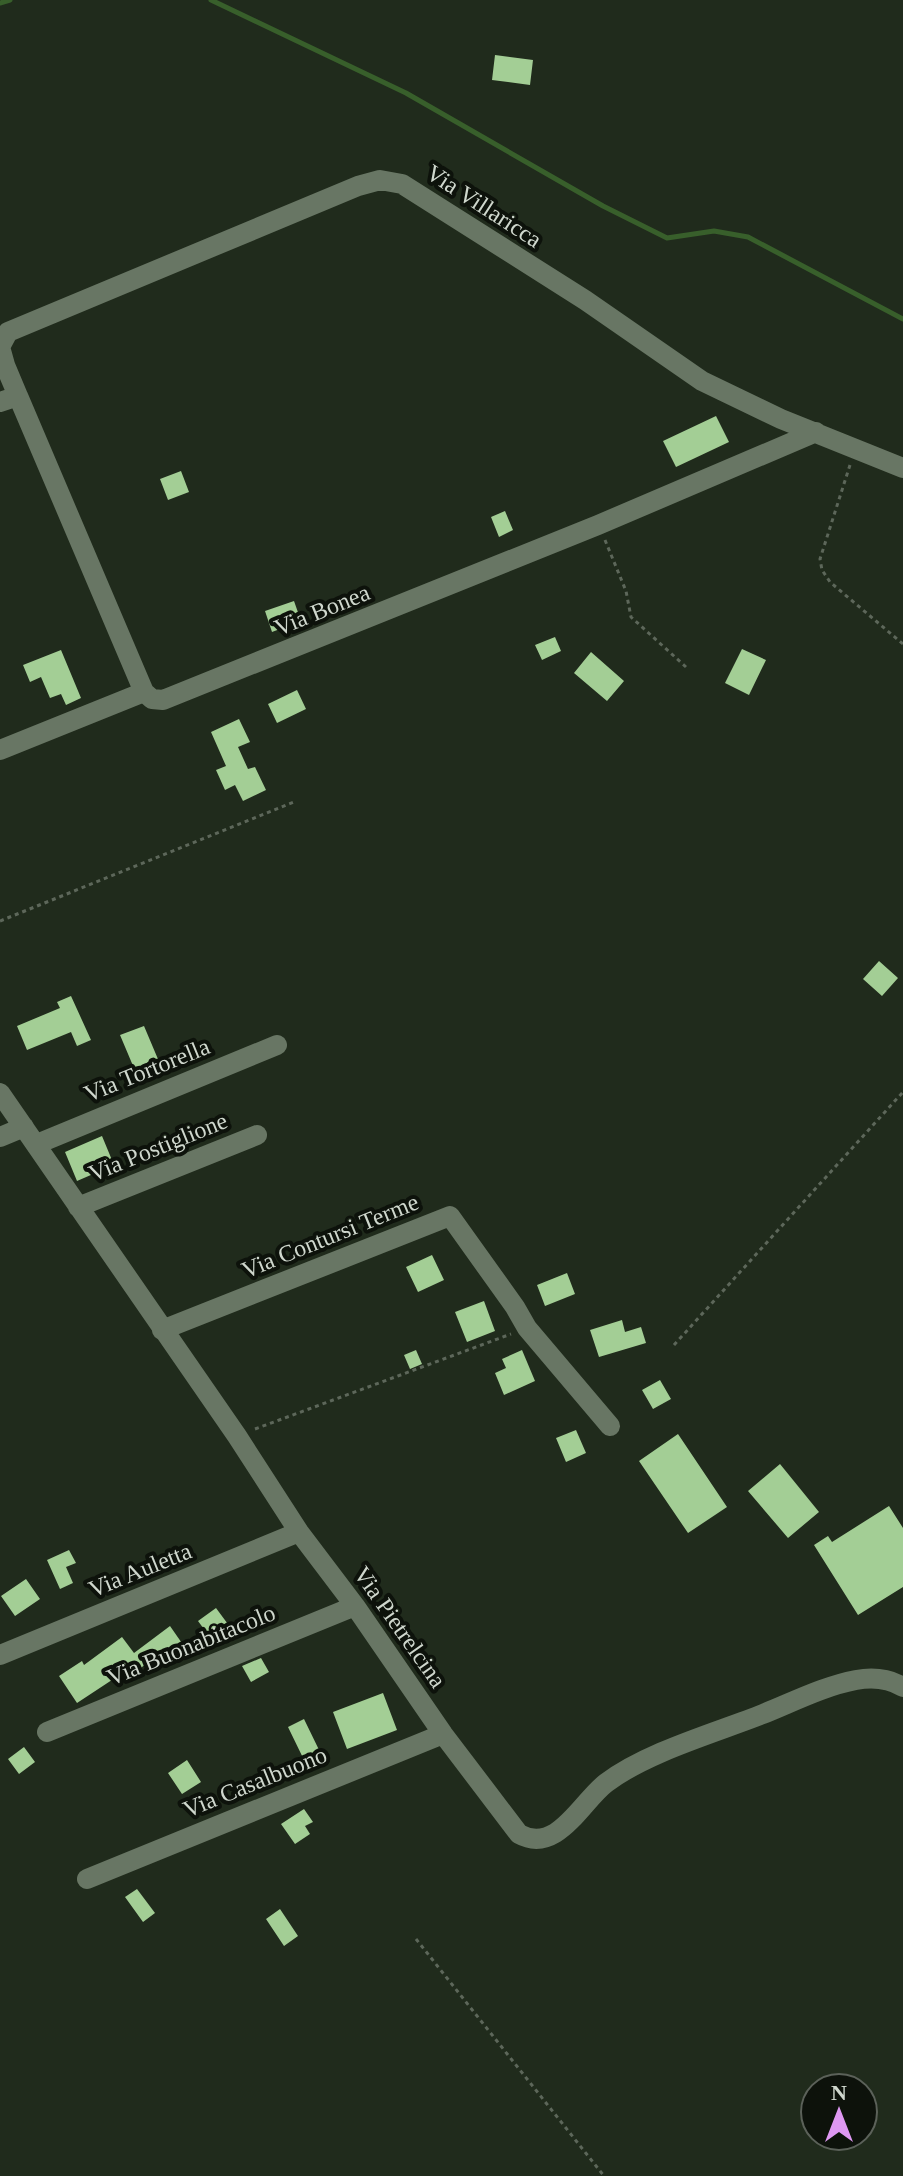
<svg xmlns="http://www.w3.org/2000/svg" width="903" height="2176" viewBox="0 0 903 2176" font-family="Georgia,serif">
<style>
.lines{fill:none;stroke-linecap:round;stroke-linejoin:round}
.stream{stroke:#385f2b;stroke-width:5}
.building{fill:#a3ce95}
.path{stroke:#5d675a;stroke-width:3;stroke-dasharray:4 4;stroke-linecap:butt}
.minor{stroke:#687664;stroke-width:20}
.labels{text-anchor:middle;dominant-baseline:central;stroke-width:8;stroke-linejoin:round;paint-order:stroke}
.street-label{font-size:24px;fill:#cfd7cd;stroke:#0d120b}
</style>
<rect width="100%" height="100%" fill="#202b1c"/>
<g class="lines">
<path class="stream" d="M211,0l195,93 197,113 64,32 47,-7 34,6 155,82
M0,3l10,-3"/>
</g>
<path class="building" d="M495,55l38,5 -3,25 -38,-5z
M716,416l13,26 -53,25 -13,-26z
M181,471l8,21 -21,8 -8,-21z
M505,511l8,19 -14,7 -8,-20z
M294,601l7,20 -29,11 -7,-21z
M555,637l6,14 -19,9 -7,-15z
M742,649l24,11 -17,35 -24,-12z
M61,650l20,48 -15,7 -5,-11 -11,4 -9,-21 -11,5 -7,-17z
M591,652l33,29 -17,20 -33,-28z
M297,690l9,19 -29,14 -9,-19z
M239,719l11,23 -12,5 10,22 7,-2 11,23 -23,11 -8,-16 -10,5 -9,-20 10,-4 -15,-34z
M879,961l19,17 -16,18 -19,-17z
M71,996l20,44 -14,6 -6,-14 -44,18 -10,-24 43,-18 -3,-6z
M144,1026l19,45 -24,9 -19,-45z
M102,1136l12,29 -37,16 -12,-29z
M432,1255l12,25 -26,12 -12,-25z
M567,1273l8,21 -30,12 -8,-21z
M484,1301l11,30 -28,11 -12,-30z
M622,1320l3,12 16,-5 5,16 -47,14 -9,-27z
M416,1350l6,14 -12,5 -6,-14z
M522,1350l13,31 -31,14 -9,-22 11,-5 -4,-9z
M660,1380l11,19 -18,10 -11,-19z
M576,1430l10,23 -20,9 -10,-24z
M678,1434l49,73 -39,26 -49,-72z
M780,1464l39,48 -31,26 -40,-47z
M889,1506l14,22v59l-45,28 -44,-70 14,-9 4,6z
M69,1550l7,13 -10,4 7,16 -13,6 -13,-29z
M26,1579l14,20 -25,17 -14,-20z
M216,1608l17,23 -18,13 -17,-23z
M170,1626l16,23 -17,12 -7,-9 -40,30 -4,-6 -41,27 -18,-27 23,-15 2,4 38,-28 12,16z
M261,1658l8,14 -18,10 -9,-16z
M383,1693l14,37 -50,19 -14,-37z
M304,1719l17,35 -16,8 -17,-35z
M24,1747l11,15 -16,12 -11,-15z
M187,1760l14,22 -19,12 -14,-21z
M304,1809l9,13 -8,4 5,8 -15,10 -14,-20z
M137,1889l18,24 -12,9 -18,-25z
M280,1909l18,27 -14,10 -18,-27z"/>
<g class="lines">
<path class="path" d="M850,465l-30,94 2,11 8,12 73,62
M605,540l21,51 5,26 55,50
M0,921l294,-119
M674,1345l229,-253
M255,1429l256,-95
M416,1939l188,237"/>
<path class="minor" d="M18,396l126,296 8,7 11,1 435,-175 218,-93
M0,402l18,-6 -13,-31 -5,-18 8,-15 350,-146 22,-6 22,4 183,116 117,81 79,38 122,49
M0,750l144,-58
M0,1093l237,343 62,96 56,74 88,128 76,100c38,21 62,-32 87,-51 41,-31 109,-50 157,-69 30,-12 61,-28 93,-34 17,-3 32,-2 47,7
M0,1137l24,-10
M37,1144l240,-99
M78,1207l179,-72
M162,1330l288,-114 65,91 12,21 83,98
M0,1655l299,-123
M47,1732l308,-126
M87,1879l356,-145"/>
</g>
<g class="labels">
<g class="street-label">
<text transform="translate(484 206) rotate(33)">Via Villaricca</text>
<text transform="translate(322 610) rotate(-22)">Via Bonea</text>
<text transform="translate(147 1070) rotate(-22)">Via Tortorella</text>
<text transform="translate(158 1147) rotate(-22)">Via Postiglione</text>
<text transform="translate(330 1236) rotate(-22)">Via Contursi Terme</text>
<text transform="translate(140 1570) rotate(-22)">Via Auletta</text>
<text transform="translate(400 1627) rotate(55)">Via Pietrelcina</text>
<text transform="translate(191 1645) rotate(-22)">Via Buonabitacolo</text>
<text transform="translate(255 1782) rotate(-22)">Via Casalbuono</text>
</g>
</g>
<g transform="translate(839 2112)"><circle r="38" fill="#0d120b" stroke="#5b6159" stroke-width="2"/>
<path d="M0-6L14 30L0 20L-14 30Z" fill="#de98f2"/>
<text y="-12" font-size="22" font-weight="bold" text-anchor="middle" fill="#cfd7cd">N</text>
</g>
</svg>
